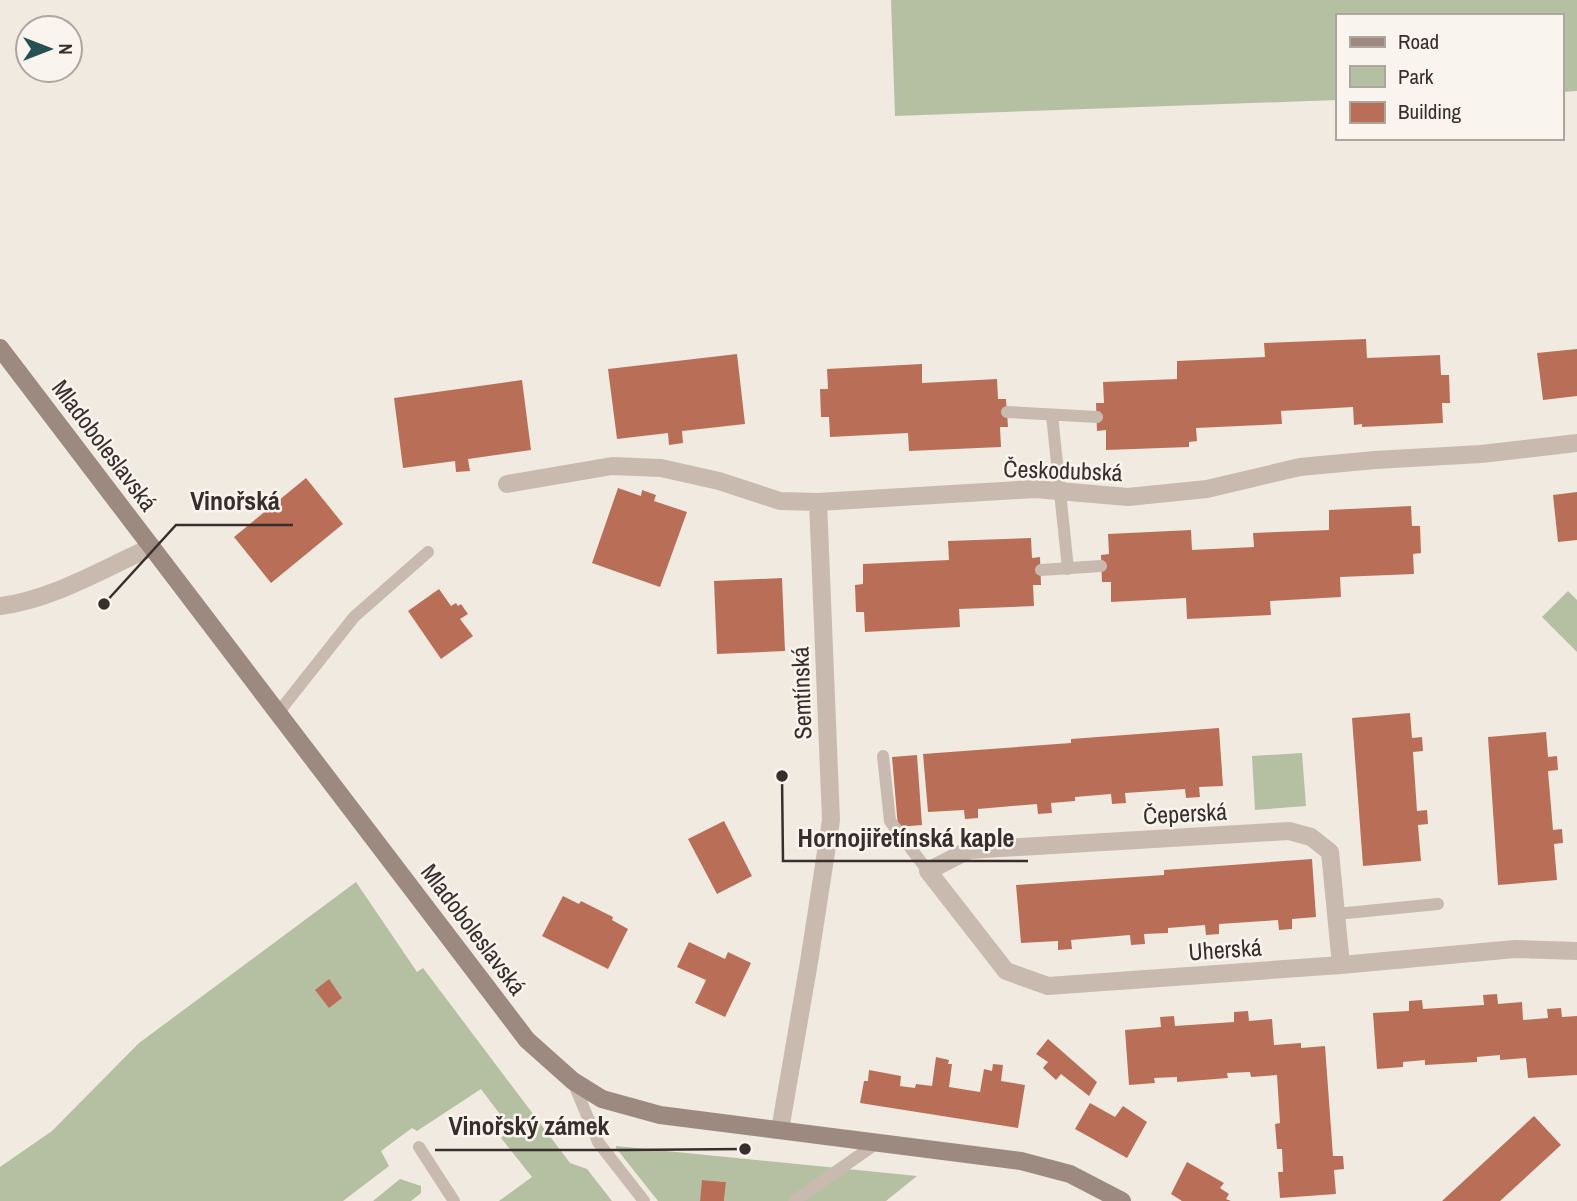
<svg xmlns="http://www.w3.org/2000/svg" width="1577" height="1201" viewBox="0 0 1577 1201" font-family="'Archivo Narrow',sans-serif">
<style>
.green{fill:#b5bfa2}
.building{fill:#b96f57}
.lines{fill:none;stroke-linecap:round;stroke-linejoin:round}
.service{stroke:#c8baae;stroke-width:12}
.minor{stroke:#c8baae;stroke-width:18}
.secondary{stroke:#9c8a80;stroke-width:18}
.labels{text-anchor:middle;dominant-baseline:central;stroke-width:5;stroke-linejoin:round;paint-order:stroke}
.street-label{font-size:24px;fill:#382f2c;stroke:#f9f4ed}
.leader{fill:none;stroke:#382f2c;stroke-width:2.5}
.callout-dot{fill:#382f2c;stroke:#f9f4ed;stroke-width:2.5}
.callout-label{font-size:26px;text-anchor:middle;font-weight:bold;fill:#382f2c;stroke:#f9f4ed;stroke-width:5;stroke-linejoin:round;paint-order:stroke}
</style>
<rect width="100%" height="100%" fill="#f1eae1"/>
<path class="green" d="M891,0h686v91l-16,1v-76h-224v84l-442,16z
M1568,591l9,9v52l-35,-35z
M1302,753l4,53 -51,4 -3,-54z
M356,882l61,90 6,-4 147,195 17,6 25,32h-113l33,-24 -31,-39 10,-9 -30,-40 -64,42 -5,-3 -31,23 8,15 -46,35h-343v-34l52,-36 87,-88z
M616,1146l301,30 -31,25h-162l2,-19 -23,-2 -3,21h-42l-42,-53z
M400,1179l21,7v7l-10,8h-38z"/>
<path class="building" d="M1366,339l1,19 73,-3 1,20h8l1,28h-8l1,20 -81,4v-3l-8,1 -1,-18 -72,4 1,13 -86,4 1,13 -8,1v5l-83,3v-20l-9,1 -1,-28h8l-1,-21 74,-3v-18l88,-4 -1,-14z
M1577,349v47l-34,4 -6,-47z
M737,354l8,70 -63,7 1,12 -14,2 -1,-12 -51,6 -9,-70z
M922,364v19l75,-4 1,20h8l2,28h-8l1,20 -92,4 -1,-18 -78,4 -1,-20h-8l-1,-28h8l-1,-20z
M522,380l9,70 -63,9 2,12 -14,1 -1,-11 -52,7 -9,-70z
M306,478l37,46 -72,59 -37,-46z
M618,488l23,8 1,-6 14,5 -2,6 33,11 -27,75 -68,-24z
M1577,492v48l-19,2 -5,-47z
M1411,506l1,20h8l1,27 -8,1 1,20 -74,3 1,20 -71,4 1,14 -84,4 -1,-21 -75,4v-20h-9l-1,-27 8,-1 -1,-20 83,-4 1,20 62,-3 -1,-14 76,-3v-20z
M1031,538l1,20 8,-1 1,28h-8l1,21 -75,3 1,18 -95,5 -1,-20h-8l-1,-27 8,-1v-20l86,-4 -1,-19z
M782,578l3,73 -68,3 -3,-73z
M439,589l12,17 5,-3 2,3 3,-2 7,10 -8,5 13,17 -32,23 -33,-48z
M1410,713l2,25 10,-1 1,14 -10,1 4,59 10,-1 1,14 -10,1 3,36 -58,5 -11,-148z
M1219,728l4,58 -24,1 1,10 -14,1 -1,-9 -60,4 1,10 -14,1 -1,-10 -36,3v4l-24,2 1,10 -14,1 -1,-10 -59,5v9l-13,1 -1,-9 -36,2 -5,-58 148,-11v-4z
M1546,732l2,25 9,-1 1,14 -10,1 5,59 9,-1 1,14 -9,1 3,36 -59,5 -10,-148z
M917,755l5,70 -24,2 -6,-70z
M724,821l28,55 -35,18 -29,-55z
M1312,859l4,58 -24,2v10l-13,1 -1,-10 -59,4v10l-13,1 -1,-10 -37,3v5l-24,1 1,10 -14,1 -1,-10 -59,5 1,9 -14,1v-9l-37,2 -5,-58 148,-10v-5z
M563,896l16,8 2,-3 32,16 -1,3 16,9 -20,40 -66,-33z
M689,942l36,17 3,-7 23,11 -26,54 -30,-14 11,-23 -29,-13z
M329,979l13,19 -13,10 -14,-18z
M1497,994l1,10 24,-2 1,18 25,-2 -1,-9 14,-1 1,9 15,-1v59l-49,3 -2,-20 -26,2v-5l-23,2v5l-52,3v-5l-22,2v5l-26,2 -4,-56 36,-2v-10l13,-1 1,9 61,-4 -1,-10z
M1248,1011l1,10 23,-2 2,26 27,-2v5l24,-2 8,110h10l1,13 -10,1 2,24 -56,4 -2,-26h5l-1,-23h-5l-2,-25 5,-1 -3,-48 -26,2 -1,-5 -23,1 1,5 -51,4v-5l-23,1 1,5 -26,2 -4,-55 36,-3 -1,-10 14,-1 1,10 59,-4v-10z
M1048,1039l49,43 -8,14 -28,-22 -5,6 -13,-12 5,-6 -12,-8z
M936,1057l13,3 -1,4h4l-3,23 31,5 4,-23 8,2 1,-7 10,1 -2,16 24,4 -7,43 -158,-25 4,-22h4l1,-11 32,6 -1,10 15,2 1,-4 16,2z
M1090,1103l25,14 8,-11 24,16 -20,36 -52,-29z
M1534,1116l27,29 -61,56h-58z
M1187,1162l37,21 -4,5 9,6 -3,5 5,2h-49l-11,-7z
M702,1180l24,2 -2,19h-24z"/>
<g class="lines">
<path class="service" d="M1007,412l90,5
M1052,415l16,154
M1041,570l60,-4
M278,713l76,-96 74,-65
M883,756l7,65 38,50
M1336,914l102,-10
M573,1082l25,60 46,59
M419,1147l35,54
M794,1201l83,-58"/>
<path class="minor" d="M507,484l105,-18 49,2 58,13 61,20 38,1 217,-13 93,8 79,-8 93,-22 75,-7 106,-6 96,-11
M0,606c54,-7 102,-37 152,-59
M1341,965l-11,-113 -19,-15 -22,-6 -320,19 -41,21 78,100 42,15 293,-21 174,-16 62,2
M780,1130l29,-168 22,-142 -13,-318"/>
<path class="secondary" d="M0,348l527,692 46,41 29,18 58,16 361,46 49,13 52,27"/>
</g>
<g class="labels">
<g class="street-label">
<text transform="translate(105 445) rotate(53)">Mladoboleslavská</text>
<text transform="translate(1063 470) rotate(2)">Českodubská</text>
<text transform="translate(801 693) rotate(-92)">Semtínská</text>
<text transform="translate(1185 813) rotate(-3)">Čeperská</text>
<text transform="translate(474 929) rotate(53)">Mladoboleslavská</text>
<text transform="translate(1225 949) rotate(-4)">Uherská</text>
</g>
</g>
<path class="leader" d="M104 604L176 525H293M782 776L783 861H1028M745 1149L624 1150H435"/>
<g class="callout-dot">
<circle cx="104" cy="604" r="7"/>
<circle cx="782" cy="776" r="7"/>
<circle cx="745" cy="1149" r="7"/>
</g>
<g class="callout-label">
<text x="235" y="510">Vinořská</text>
<text x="906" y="847">Hornojiřetínská kaple</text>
<text x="529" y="1135">Vinořský zámek</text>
</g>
<rect x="1336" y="14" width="228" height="126" fill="#f9f4ed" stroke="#aca5a0" stroke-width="2"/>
<rect x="1350" y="37" width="35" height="10" fill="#9c8a80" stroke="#aca5a0" stroke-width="2"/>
<text x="1398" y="49" font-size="21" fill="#382f2c">Road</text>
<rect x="1350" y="66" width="35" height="21" fill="#b5bfa2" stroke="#aca5a0" stroke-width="2"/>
<text x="1398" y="84" font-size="21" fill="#382f2c">Park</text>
<rect x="1350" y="102" width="35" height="21" fill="#b96f57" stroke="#aca5a0" stroke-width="2"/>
<text x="1398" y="119" font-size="21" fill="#382f2c">Building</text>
<g transform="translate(49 49) rotate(90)"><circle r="33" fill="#f9f4ed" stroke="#aca5a0" stroke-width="2"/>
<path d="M0-5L12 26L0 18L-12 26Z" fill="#255155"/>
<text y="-10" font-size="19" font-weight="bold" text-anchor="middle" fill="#382f2c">N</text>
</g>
</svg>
